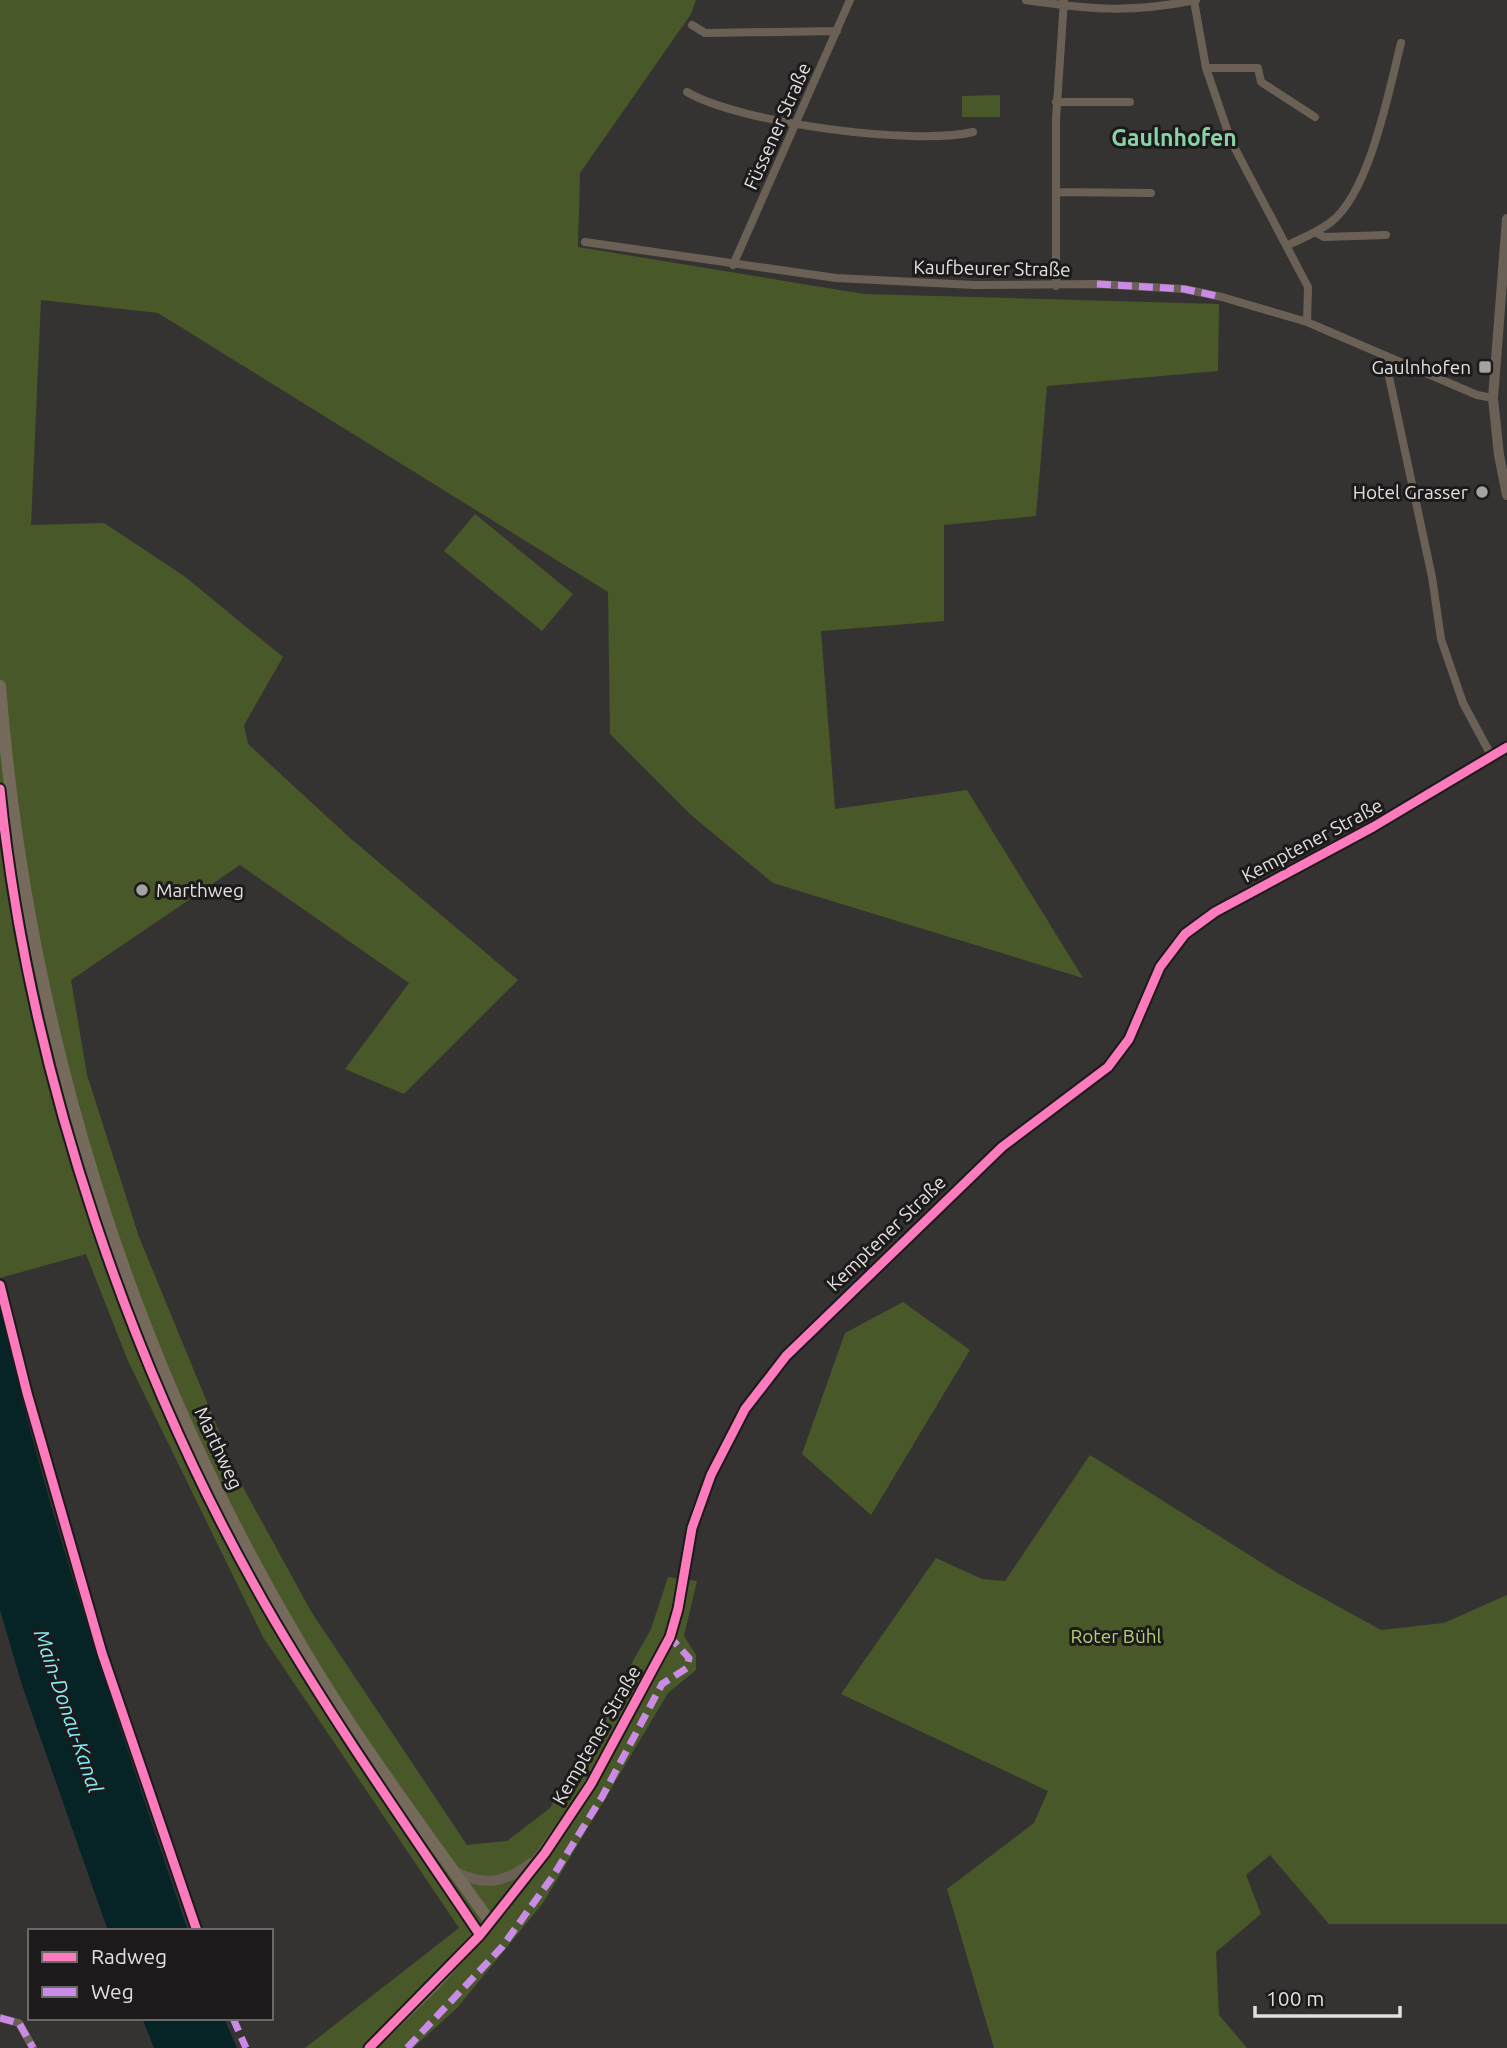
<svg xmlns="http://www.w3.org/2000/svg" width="1507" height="2048" viewBox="0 0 1507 2048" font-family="Ubuntu,sans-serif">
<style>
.green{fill:#495829}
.water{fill:#062325}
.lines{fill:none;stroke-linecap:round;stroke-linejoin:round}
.minor{stroke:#6b6055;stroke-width:8}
.tertiary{stroke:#6b6055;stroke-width:10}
.secondary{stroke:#766a5c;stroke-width:12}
.quiet{stroke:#ca8be6;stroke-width:7;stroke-dasharray:14 7;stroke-linecap:butt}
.cycleway-casing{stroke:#1c1a1a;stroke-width:13}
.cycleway{stroke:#fd7abc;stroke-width:9}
.poi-dot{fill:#a5a3a1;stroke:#1c1a1a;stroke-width:2.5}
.labels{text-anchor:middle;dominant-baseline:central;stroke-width:6;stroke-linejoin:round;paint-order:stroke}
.street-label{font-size:19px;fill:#e2e0de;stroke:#1c1a1a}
.poi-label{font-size:19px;fill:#e2e0de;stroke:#1c1a1a;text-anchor:end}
.park-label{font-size:19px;fill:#b1d174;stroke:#1c1a1a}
.water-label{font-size:21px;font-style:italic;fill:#83edf8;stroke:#1c1a1a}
.quarter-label{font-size:23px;font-weight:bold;fill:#88d4a6;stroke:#1c1a1a}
</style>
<rect width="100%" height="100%" fill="#353331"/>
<path class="green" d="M0,0h696l-5,14 -111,159 -2,74 286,47 355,10 -1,67 -171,15 -11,130 -92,9v96l-123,10 14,178 132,-19 116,188 -310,-95 -82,-68 -81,-81 -2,-142 -450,-279 -117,-13 -10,225 73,-2 80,53 99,81 -39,68 4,19 102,94 168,142 -114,114 -59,-25 64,-86 -169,-118 -169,115 16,95 52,162 100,243 73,133 155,232 40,-4 43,-33 101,-179 17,-52 29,4 -13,55 12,19v15l-28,23 -125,210 -86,105 -44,40h-108l154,-120 -196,-291 -135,-276 -42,-107 -86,24z
M1000,95v22h-38v-21z
M475,514l98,80 -31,37 -98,-80z
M903,1302l67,48 -99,165 -69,-61 43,-121z
M1090,1455l191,120 100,55 63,-7 63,-28v329h-178l-59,-69 -24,20 15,39 -45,38 3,63 28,33h-253l-47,-159 87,-66 14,-32 -207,-97 95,-136 46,21 23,2z"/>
<path class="water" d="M0,1308c48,212 119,417 188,623h-80l-86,-246 -22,-75z
M142,2018h82l13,30h-83z"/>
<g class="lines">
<path class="minor" d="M1026,0c66,10 104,13 170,0
M1194,1l12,67 25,73 77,146 -1,35
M692,25l13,8 132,-2
M1206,68h52l3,14 54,35
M687,92c52,31 228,54 286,40
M1056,102h74
M1057,192l94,1
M1315,232l9,5 62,-2
M585,242l251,36 138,7 123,-1 87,5 38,8 85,25 170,73 16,3
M1288,245c15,-7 30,-13 43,-23 39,-30 58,-132 70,-179
M733,265l117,-265
M1056,286v-167l8,-119
M1388,358v14l44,205 9,62 22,64 29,54
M0,2018l19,5 14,25"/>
<path class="tertiary" d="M1507,219l-14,179 6,57 8,40
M454,1871c30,16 51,12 77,-8
M490,1922l84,-113 63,-109 36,-73 19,-99 19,-53 34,-66 41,-53 216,-209 106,-80 21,-28 31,-72 25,-33 30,-22 158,-85 134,-80"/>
<path class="secondary" d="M0,686c27,339 128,669 303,962 56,95 123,184 187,274l-56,63 -65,63"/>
<path class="quiet" d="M1097,284l87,5 38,8
M0,2018l19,5 14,25
M233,2018l13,30
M407,2048l95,-101 51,-71 49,-79 60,-113 25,-16 2,-10 -19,-21"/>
<g class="cycleway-casing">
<path id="cycleway" d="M0,789c28,282 133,590 276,834 63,107 135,209 204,312
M0,1285l27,108 75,260 95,278
M369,2048l111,-113 65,-82 46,-69 79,-147 8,-28 14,-81 19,-53 34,-66 41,-53 216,-209 106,-80 21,-28 31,-72 25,-33 30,-22 158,-85 134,-80"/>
</g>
<use href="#cycleway" class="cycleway"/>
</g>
<g class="poi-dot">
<rect x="1478" y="360" width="14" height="14" rx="3.5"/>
<circle cx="1482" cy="492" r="7"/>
<circle cx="142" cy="890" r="7"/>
</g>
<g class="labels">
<g class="street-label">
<text transform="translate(777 126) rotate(-66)">Füssener Straße</text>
<text transform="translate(992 268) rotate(1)">Kaufbeurer Straße</text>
<text transform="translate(1312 840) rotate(-28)">Kemptener Straße</text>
<text transform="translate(886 1233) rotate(-44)">Kemptener Straße</text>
<text transform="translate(219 1448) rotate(65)">Marthweg</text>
<text transform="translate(596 1735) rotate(-60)">Kemptener Straße</text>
</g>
<g class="poi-label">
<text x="1471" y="367">Gaulnhofen</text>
<text x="1468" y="492">Hotel Grasser</text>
<text x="156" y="890" text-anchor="start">Marthweg</text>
</g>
<g class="park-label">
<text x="1116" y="1636">Roter Bühl</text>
</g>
<g class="water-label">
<text transform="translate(69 1711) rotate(71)">Main-Donau-Kanal</text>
</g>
<g class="quarter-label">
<text x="1174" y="137">Gaulnhofen</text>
</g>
</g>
<rect x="28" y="1929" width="245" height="91" fill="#1c1a1a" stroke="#6b6968" stroke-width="2"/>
<rect x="42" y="1952" width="35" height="10" fill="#fd7abc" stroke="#6b6968" stroke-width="2"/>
<text x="91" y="1964" font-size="21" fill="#e2e0de">Radweg</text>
<rect x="42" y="1987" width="35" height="10" fill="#ca8be6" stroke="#6b6968" stroke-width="2"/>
<text x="91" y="1999" font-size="21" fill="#e2e0de">Weg</text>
<path d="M1255 2006v10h145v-10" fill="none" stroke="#e2e0de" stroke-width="3.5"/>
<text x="1266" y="2006" font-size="21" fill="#e2e0de" stroke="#1c1a1a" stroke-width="5" paint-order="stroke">100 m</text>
</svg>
